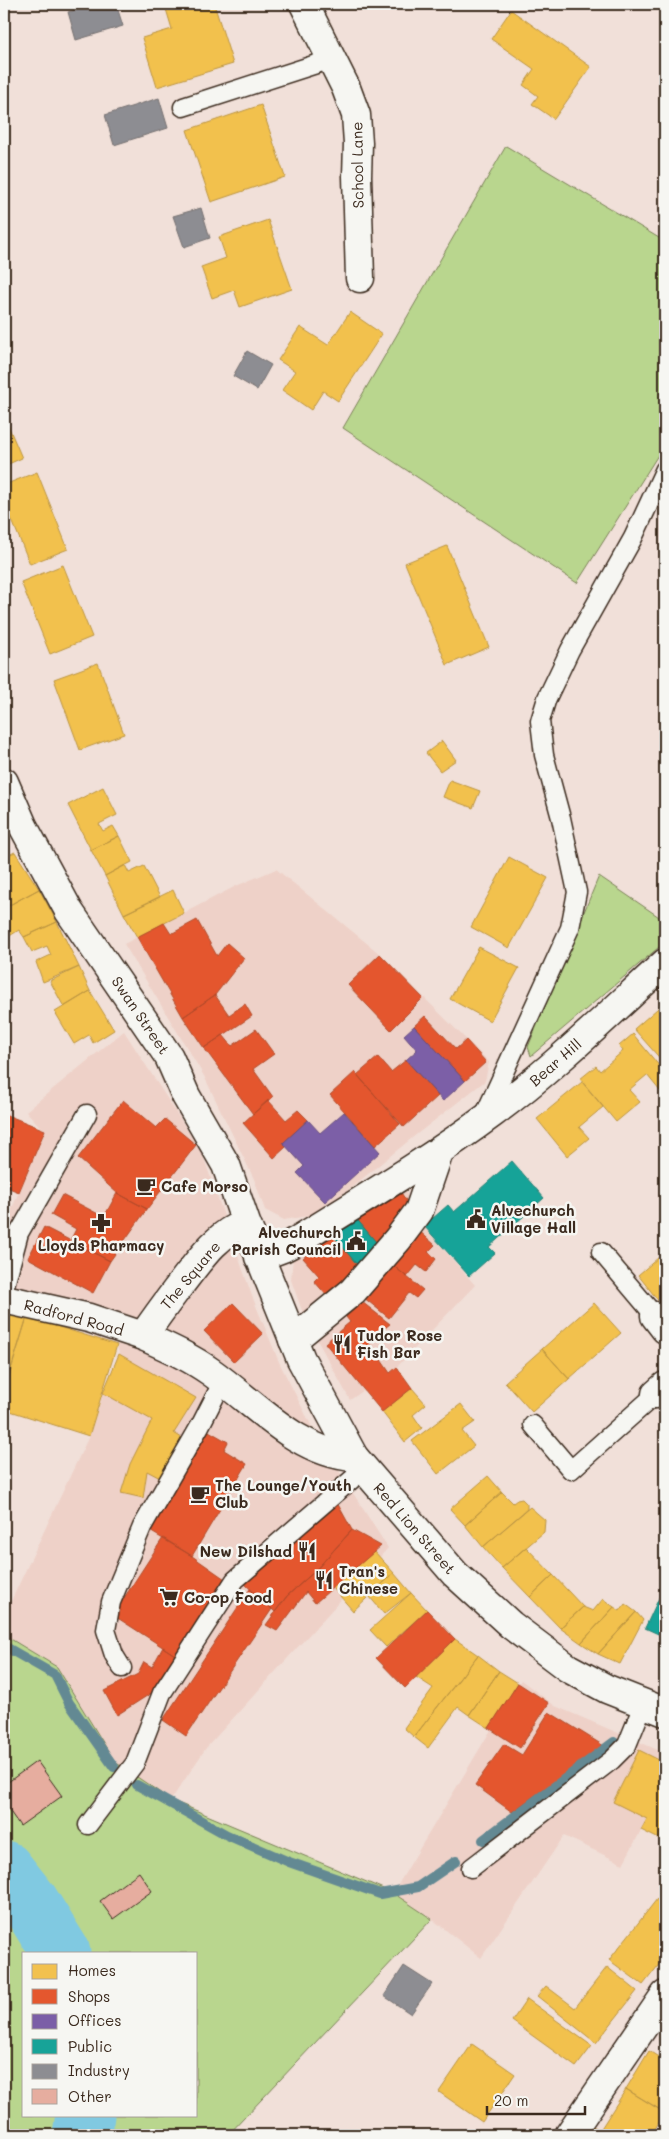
<svg xmlns="http://www.w3.org/2000/svg" width="669" height="2139" viewBox="0 0 669 2139" font-family="Mali,sans-serif">
<style>
.built{fill:#eed1c8}
.green{fill:#b9d68e;stroke:#7a8056;fill-rule:evenodd}
.homes{fill:#f2c14e;stroke:#bb9440}
.shops{fill:#e4572e;stroke:#b14a29}
.offices{fill:#7b5ea7;stroke:#684e7e}
.public{fill:#17a398;stroke:#227f73}
.industry{fill:#8d8d92;stroke:#746f6f}
.lines{fill:none;stroke-linecap:round;stroke-linejoin:round}
.stream{stroke:#648993;stroke-width:10}
.river{stroke:#80c9e1;stroke-width:59}
.building{fill:#e6ad9f;stroke:#3b2a1e}
.lane-casing{stroke:#3b2a1e;stroke-width:21}
.street-casing{stroke:#3b2a1e;stroke-width:31}
.secondary-casing{stroke:#3b2a1e;stroke-width:31}
.lane{stroke:#f6f6f2;stroke-width:18}
.street{stroke:#f6f6f2;stroke-width:28}
.secondary{stroke:#f6f6f2;stroke-width:28}
.labels{text-anchor:middle;dominant-baseline:central;stroke-width:5;stroke-linejoin:round;paint-order:stroke}
.street-label{font-size:15px;fill:#3b2a1e;stroke:#f6f6f2}
.poi-label{font-size:15px;font-weight:bold;fill:#3b2a1e;stroke:#f6f6f2;text-anchor:start}
</style>
<rect width="100%" height="100%" fill="#f1e0d9"/>
<filter id="ink" filterUnits="userSpaceOnUse"><feTurbulence type="fractalNoise" baseFrequency=".02" numOctaves="2"/><feDisplacementMap in="SourceGraphic" scale="10" xChannelSelector="R" yChannelSelector="G"/><feConvolveMatrix kernelMatrix="1 2 1 2 8 2 1 2 1" color-interpolation-filters="sRGB"/></filter>
<g filter="url(#ink)">
<path class="built" d="M276,869l104,85 109,108 -4,19 -68,53 -98,80 -35,6 -19,-10 -11,-31 -50,-103 -80,-132 112,-58z
M124,1031l78,122 50,143 27,66 37,73 72,113 -182,200 -35,52 -56,-38 -58,-95 -53,-32v-19l85,-180 14,-43 16,-39 -2,-9 12,-29 -125,-33v-55l40,-97 -18,-20z
M405,1190l13,30 57,65 -78,82 -47,33 -46,-84 -13,-36 2,-23z
M521,1680l34,26 110,47v33l-42,78 -59,-28 -83,122 -49,-39 -39,-26z"/>
<path class="green" d="M506,146l153,92 6,-5v211l-88,139 -234,-155z
M599,876l66,45v21l-134,114 -3,-9z
M4,1635l53,32 58,95 56,38 222,93 39,26 -204,216h-224zM24,1953h172v162h-172z"/>
<path class="homes" d="M184,4h30l19,60 -76,23 -15,-49 30,-9 -6,-20z
M511,10l80,57 -37,52 -22,-15 6,-8 -15,-11 11,-16 -43,-30z
M261,105l24,72 -74,25 -24,-72z
M268,220l24,69 -52,18 -6,-17 -22,8 -11,-31 25,-9 -7,-21z
M350,312l32,22 -44,67 -15,-10 -12,19 -29,-20 13,-19 -17,-11 22,-33 28,18z
M4,416l18,42 -18,8z
M37,472l31,77 -38,15 -26,-63v-16z
M447,546l42,101 -42,18 -42,-102z
M63,565l29,72 -42,17 -29,-72z
M98,663l26,71 -44,16 -26,-71z
M442,741l14,19 -16,11 -14,-18z
M450,780l30,11 -7,17 -30,-11z
M103,787l14,28 -18,9 4,7 10,-5 6,10 -28,14 -23,-45z
M119,836l13,26 -27,14 -14,-26z
M15,852l24,37 -35,19v-51z
M509,857l39,21 -39,70 -38,-21z
M125,865l4,8 15,-7 16,31 -36,17 -19,-38z
M39,889l18,33 -33,15 -5,-7 -11,7 -3,-6 -1,1v-24z
M173,890l11,23 -47,24 -13,-23z
M57,922l22,45 -36,15 -7,-20 15,-7 -4,-9 -15,6 -8,-15z
M4,946l5,7 -5,5z
M479,947l40,21 -29,53 -40,-22z
M79,967l11,24 -26,16 -14,-26z
M90,991l24,39 -21,13 -4,-8 -15,9 -19,-32z
M665,1002v62l-31,-35z
M633,1034l32,39v14l-5,4 -13,-16 -18,15 11,12 -24,20 -36,-43 16,-13 4,5 23,-20 -4,-5z
M582,1082l21,25 -24,20 10,11 -22,18 -30,-37z
M665,1252v57l-27,-34z
M594,1303l27,30 -52,46 -27,-30z
M4,1315l23,2 -23,74z
M27,1317l90,28 -28,91 -85,-27v-16z
M542,1349l27,30 -37,33 -27,-30z
M119,1354l77,44 -22,35 11,7 -23,39 -15,-8 -4,27 -22,-5 9,-29 22,-44 -49,-27z
M412,1388l14,16 -13,11 9,13 -17,14 -23,-30z
M461,1404l14,18 -13,9 12,15 -36,28 -26,-33z
M488,1476l14,16 -37,33 -15,-16z
M502,1492l11,11 4,-3 5,-1 5,5v5l-44,38 -18,-22z
M530,1507l15,13 -1,12 -42,36 -19,-21z
M526,1547l27,28 -23,22 -28,-29z
M374,1551l20,22 -41,38 -20,-23z
M394,1573l17,20 -27,21 -15,-18z
M553,1575l30,32 -23,21 -30,-31z
M411,1593l16,17 -41,37 -16,-17z
M603,1599l11,8 -33,36 -21,-15 23,-21 10,4z
M625,1604l11,8 -38,42 -17,-11 33,-36 6,4z
M636,1612l7,8 -23,44 -22,-10z
M455,1639l23,16 -64,82 -10,-9 29,-40 -17,-11z
M478,1655l21,16 -30,44 -11,-8 -30,41 -14,-11z
M499,1671l19,12 -29,45 -20,-13z
M639,1750l26,13v79l-24,-12 6,-11 -34,-17z
M657,1899l8,7v51l-22,28 -34,-25z
M607,1967l30,24 -41,52 -59,-47 9,-10 29,22z
M527,1999l65,47 -16,21 -64,-46z
M472,2044l43,30 -33,48 -43,-30z
M649,2051l16,10v37l-6,11 -33,-20z
M626,2089l39,24 -14,22h-43l-8,-5z
M592,2126l8,4 8,5h-21z
M458,2129l7,6h-13z"/>
<path class="shops" d="M197,920l20,36 10,-13 17,15 -29,37 -32,22 -46,-80 27,-14 7,11z
M380,954l43,44 -32,32 -43,-45z
M215,995l14,20 16,-11 7,12 -48,32 -21,-31z
M425,1016l31,33 10,-9 20,22 -21,19 -51,-55z
M256,1029l18,25 -21,15 20,28 -20,17 -49,-66 19,-13 9,11z
M378,1057l13,15 15,-12 32,36 -34,31 -47,-52z
M355,1072l45,52 -25,22 -45,-51z
M123,1100l33,28 9,-9 31,26 -49,64 -30,-16 -39,-35z
M268,1100l18,20 12,-10 10,10 -25,23 3,4 -12,11 -31,-35z
M4,1114l41,16 -26,62 -15,-6z
M400,1191l12,19 -31,38 -27,-32z
M117,1193l30,16 -37,52 -40,-20 6,-12 -25,-14 11,-20 42,22z
M44,1227l66,34 -17,32 -65,-35z
M418,1230l17,15 -7,7 8,7 -10,13 -9,-7 -10,12 -17,-14z
M332,1234l29,35 -33,28 -14,-16 5,-5 -16,-18z
M390,1263l33,27 -7,8 -7,-5 -20,25 -26,-21z
M362,1302l28,22 -22,17 22,32 7,-6 15,21 -30,24 -57,-69 25,-21 -4,-5z
M233,1303l30,31 -29,28 -30,-31z
M207,1430l21,12 -4,8 23,14 -55,92 -44,-26z
M335,1499l17,31 -37,41 -28,25 -12,16 -30,-28z
M352,1530l29,16 -66,57 -9,-11 -29,39 -11,-6 21,-29 28,-25z
M163,1538l29,18 33,23 -50,76 -62,-40z
M250,1589l22,20 -86,127 -23,-16z
M427,1610l28,29 -50,49 -29,-30z
M163,1647l12,8 -22,37 -36,23 -13,-24 34,-17 6,-12 8,5z
M518,1683l31,20 -29,45 -31,-20z
M549,1712l55,34 -92,66 -37,-27 29,-41 18,11z"/>
<path class="offices" d="M414,1026l51,55 -22,20 -37,-41 11,-10 -13,-15z
M344,1112l36,40 -55,50 -28,-29 7,-7 -21,-23 25,-23 12,13z"/>
<path class="public" d="M512,1161l32,37 -55,49 6,6 -26,23 -45,-50 24,-21 6,7z
M354,1216l27,32 -22,19 -27,-33z
M665,1585v52l-20,-9z"/>
<path class="industry" d="M97,4h19l7,22 -47,14 -8,-28z
M159,98l9,30 -54,17 -9,-30z
M201,208l9,30 -26,9 -11,-31z
M247,351l24,14 -14,25 -24,-14z
M404,1966l28,18 -21,30 -27,-18z"/>
<g class="lines">
<path class="stream" d="M4,1646l51,29 14,28 45,64
M137,1785l90,50 62,27 91,32 38,-7 38,-26
M483,1840l131,-98"/>
<path class="river" d="M4,1870l26,33 31,50
M82,2135l3,-20"/>
</g>
<path class="building" d="M37,1761l25,35 -42,30 -16,-23v-18z
M139,1872l13,19 -39,28 -13,-18z"/>
<g class="lines">
<g class="lane-casing">
<path id="lane" d="M183,107l149,-48
M484,1116l86,-188 7,-36 -16,-74 -17,-63 -4,-34 7,-23 23,-48 63,-112 32,-69
M601,1252l54,64
M4,1289l15,-56 68,-119
M533,1425l38,45 85,-76
M122,1668l-8,-13 -8,-25 5,-28 31,-75 58,-101 23,-45
M88,1825l47,-62 27,-70 73,-113 129,-111
M471,1868l141,-108 15,-15 17,-42"/>
</g>
<g class="street-casing">
<path id="street" d="M304,4l42,84 10,27 2,28 -1,33 3,102
M655,1316l10,13
M143,1336c24,11 47,21 68,36 44,31 86,81 143,85
M293,1340l60,-49 45,-52 21,-28 20,-59
M656,1394l9,-8
M569,2135l96,-140"/>
</g>
<g class="secondary-casing">
<path id="secondary" d="M4,782l19,44 46,85 100,146 17,39 40,69 20,58 55,136 53,98 101,117 56,51 57,43 39,21 58,23
M259,1257l24,-9 15,-8c66,-41 133,-81 195,-127 61,-45 116,-99 172,-150
M4,1299l85,19 54,18c11,-16 22,-31 34,-47 20,-25 38,-55 69,-66"/>
</g>
<use href="#lane" class="lane"/>
<use href="#street" class="street"/>
<use href="#secondary" class="secondary"/>
</g>
</g>
<defs>
<g id="cafe-bare" transform="scale(1.5)"><path d="M-5.5-4.5H6V0H3Q3 3.5 0 3.5H-2.5Q-5.5 3.5-5.5 0ZM3-3.2v2h1.7v-2ZM-6 4.5H4V6H-6Z" fill="#3b2a1e" stroke="#f6f6f2" stroke-width="2.5" paint-order="stroke"/></g>
<g id="civic-bare" transform="scale(1.5)"><path d="M-.6-6.5H3V-4.5H.6V-3L4-1V1h2V6H-6V1h2V-1L-.6-3ZM-1.2 2.5V6h2.4V2.5Z" fill="#3b2a1e" stroke="#f6f6f2" stroke-width="2.5" paint-order="stroke"/></g>
<g id="pharmacy-bare" transform="scale(1.5)"><path d="M-2-6h4v4h4v4h-4v4h-4v-4h-4v-4h4Z" fill="#3b2a1e" stroke="#f6f6f2" stroke-width="2.5" paint-order="stroke"/></g>
<g id="restaurant-bare" transform="scale(1.5)"><path d="M-5-6h1v4h1v-4h1v4h1v-4h1v5L-1.5 .5V6h-2V.5L-5-1ZM5-6V6H3V1.5H1.5Q1.5-4 5-6Z" fill="#3b2a1e" stroke="#f6f6f2" stroke-width="2.5" paint-order="stroke"/></g>
<g id="supermarket-bare" transform="scale(1.5)"><path d="M-6-5.5h2.5l.6 2H6L4.5 2H-2.5L-4.4-4H-6ZM-1.5 3.2a1.3 1.3 0 1 0 .1 0ZM3 3.2a1.3 1.3 0 1 0 .1 0Z" fill="#3b2a1e" stroke="#f6f6f2" stroke-width="2.5" paint-order="stroke"/></g>
</defs>
<g fill-rule="evenodd">
<use href="#cafe-bare" x="146" y="1186"/>
<use href="#civic-bare" x="476" y="1219"/>
<use href="#pharmacy-bare" x="101" y="1223"/>
<use href="#civic-bare" x="356" y="1241"/>
<use href="#restaurant-bare" x="342" y="1344"/>
<use href="#cafe-bare" x="200" y="1494"/>
<use href="#restaurant-bare" x="307" y="1551"/>
<use href="#restaurant-bare" x="324" y="1580"/>
<use href="#supermarket-bare" x="169" y="1597"/>
</g>
<g class="labels">
<g class="street-label">
<text transform="translate(357 165) rotate(-91)">School Lane</text>
<text transform="translate(141 1015) rotate(56)">Swan Street</text>
<text transform="translate(555 1062) rotate(-41)">Bear Hill</text>
<text transform="translate(190 1275) rotate(-50)">The Square</text>
<text transform="translate(74 1317) rotate(15)">Radford Road</text>
<text transform="translate(415 1528) rotate(49)">Red Lion Street</text>
</g>
<g class="poi-label">
<text x="161" y="1186">Cafe Morso</text>
<text x="491" y="1210">Alvechurch<tspan x="491" dy="17">Village Hall</tspan></text>
<text x="341" y="1232" text-anchor="end">Alvechurch<tspan x="341" dy="17">Parish Council</tspan></text>
<text x="101" y="1245" text-anchor="middle">Lloyds Pharmacy</text>
<text x="357" y="1335">Tudor Rose<tspan x="357" dy="17">Fish Bar</tspan></text>
<text x="215" y="1485">The Lounge/Youth<tspan x="215" dy="17">Club</tspan></text>
<text x="292" y="1551" text-anchor="end">New Dilshad</text>
<text x="339" y="1571">Tran's<tspan x="339" dy="17">Chinese</tspan></text>
<text x="184" y="1597">Co-op Food</text>
</g>
</g>
<rect width="669" height="2139" fill="none" stroke="#f6f6f2" stroke-width="20"/>
<rect x="10" y="10" width="649" height="2119" fill="none" stroke="#3b2a1e" stroke-width="2" filter="url(#ink)"/>
<rect x="22" y="1952" width="175" height="165" fill="#f6f6f2" stroke="#aba49d"/>
<rect x="32" y="1964" width="25" height="15" fill="#f2c14e" stroke="#aba49d"/>
<text x="68" y="1976" font-size="15" fill="#3b2a1e">Homes</text>
<rect x="32" y="1989" width="25" height="15" fill="#e4572e" stroke="#aba49d"/>
<text x="68" y="2002" font-size="15" fill="#3b2a1e">Shops</text>
<rect x="32" y="2014" width="25" height="15" fill="#7b5ea7" stroke="#aba49d"/>
<text x="68" y="2026" font-size="15" fill="#3b2a1e">Offices</text>
<rect x="32" y="2039" width="25" height="15" fill="#17a398" stroke="#aba49d"/>
<text x="68" y="2052" font-size="15" fill="#3b2a1e">Public</text>
<rect x="32" y="2064" width="25" height="15" fill="#8d8d92" stroke="#aba49d"/>
<text x="68" y="2076" font-size="15" fill="#3b2a1e">Industry</text>
<rect x="32" y="2089" width="25" height="15" fill="#e6ad9f" stroke="#aba49d"/>
<text x="68" y="2102" font-size="15" fill="#3b2a1e">Other</text>
<path d="M487 2106v8h98v-8" fill="none" stroke="#3b2a1e" stroke-width="2.5"/>
<text x="494" y="2106" font-size="15" fill="#3b2a1e" stroke="#f6f6f2" stroke-width="4" paint-order="stroke">20 m</text>
</svg>
